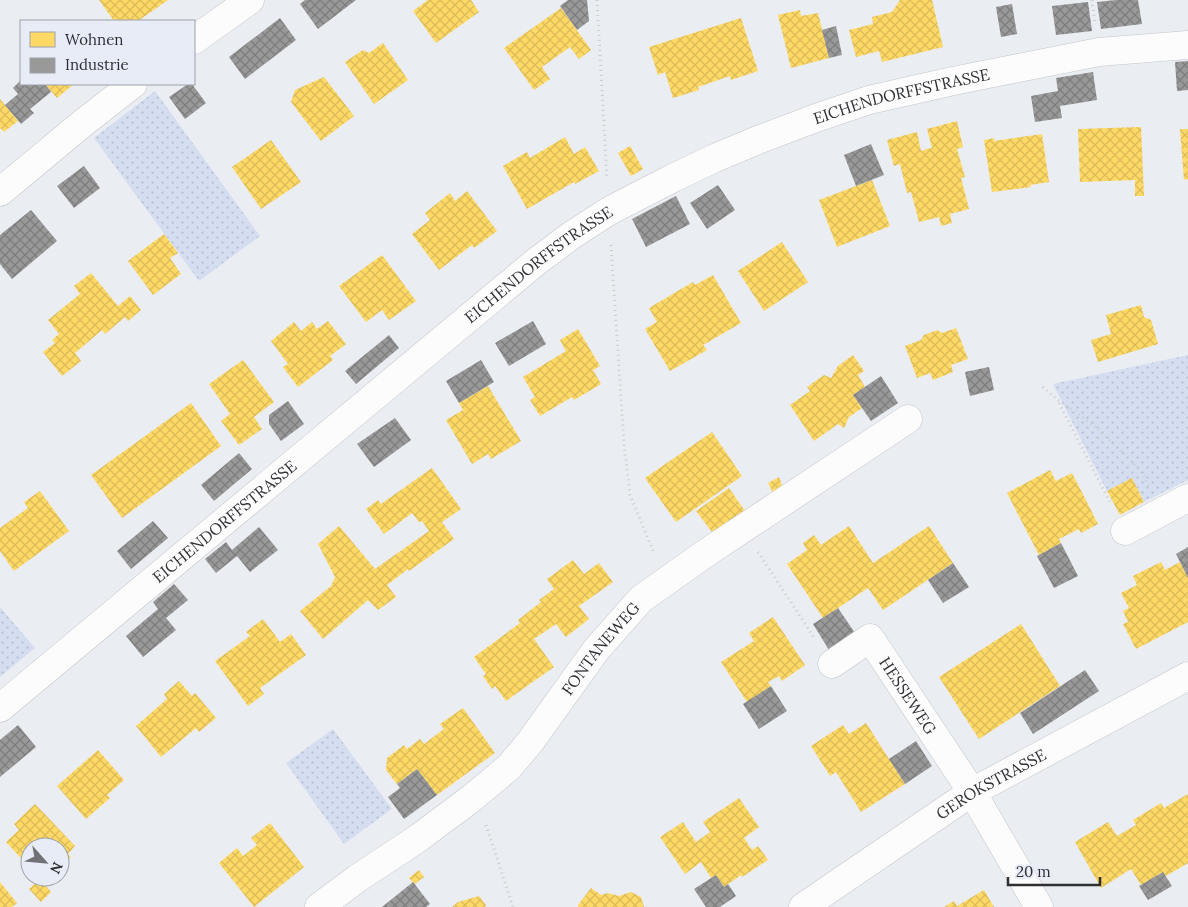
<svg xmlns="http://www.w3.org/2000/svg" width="1188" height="907" viewBox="0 0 1188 907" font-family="Lora,serif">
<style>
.green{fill:url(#green-dots)}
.homes{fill:url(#homes-cross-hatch)}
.industry{fill:url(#industry-cross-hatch)}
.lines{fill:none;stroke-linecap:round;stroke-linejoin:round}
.minor-casing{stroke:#c3c5c9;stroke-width:29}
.path{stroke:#cbcccd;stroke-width:3;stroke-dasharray:1 4;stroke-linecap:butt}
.minor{stroke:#fcfcfd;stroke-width:28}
.labels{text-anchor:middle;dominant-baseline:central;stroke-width:5;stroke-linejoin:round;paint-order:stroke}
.street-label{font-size:16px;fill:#2e3033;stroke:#e7ecf6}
</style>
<defs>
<pattern id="green-dots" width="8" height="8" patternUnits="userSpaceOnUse" patternTransform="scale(1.25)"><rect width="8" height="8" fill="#d5def1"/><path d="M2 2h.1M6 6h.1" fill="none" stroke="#b7bfcf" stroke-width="1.8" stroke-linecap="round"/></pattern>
<pattern id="homes-cross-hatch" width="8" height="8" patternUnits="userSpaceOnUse" patternTransform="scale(1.25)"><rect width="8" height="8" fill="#ffd966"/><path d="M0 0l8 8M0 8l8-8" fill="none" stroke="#dbbb59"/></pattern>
<pattern id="industry-cross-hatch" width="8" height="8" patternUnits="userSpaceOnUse" patternTransform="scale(1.25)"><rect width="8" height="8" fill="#999"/><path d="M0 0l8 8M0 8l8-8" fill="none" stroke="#7d7d7d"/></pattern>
</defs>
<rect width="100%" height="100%" fill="#eaedf2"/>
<path class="green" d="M155,91l105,145 -61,45 -105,-143z
M1188,355v125l-44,22 -12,-24 -25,13 -54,-107z
M0,607l35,41 -35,29z
M333,729l59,80 -48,35 -58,-81z"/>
<path class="homes" d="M99,0h69l-30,21h-24z
M428,0h43l8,12 -43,31 -23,-32z
M900,0h32l11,47 -61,15 -3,-11 -23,6 -7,-27 24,-6 -1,-7 20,-5z
M561,8l30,42 -12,9 -9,-12 -28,20 8,12 -16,11 -30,-42z
M800,10l1,6 17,-3 11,45 -38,10 -13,-53z
M741,18l17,53 -27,9 -1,-4 -32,11 1,3 -26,8 -8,-26 -7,3 -9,-28z
M383,43l25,37 -34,24 -29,-42 18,-12 6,3z
M324,77l30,39 -33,25 -30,-39 4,-12z
M45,84h29l-17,14z
M0,99l18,22 -14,11 -4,-4z
M957,121l6,26 -6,2 8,28 -4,1 8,31 -19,5 2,9 -11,3 -2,-9 -20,5 -8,-30 -4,1 -7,-29 -6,2 -7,-26 30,-8 4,19 6,-2 5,-1 -5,-19z
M1141,127l3,69h-9v-16l-55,2 -2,-53z
M1180,129h8v50l-4,1z
M1042,134l7,48 -19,3 1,2 -39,5 -8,-52 10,-2v3z
M565,137l9,17 11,-7 14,24 -24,13 -1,-2 -47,27 -24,-43 24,-14 3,6z
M271,140l30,42 -40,27 -29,-42z
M630,146l13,23 -12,7 -13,-23z
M872,180l18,46 -53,21 -18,-47z
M467,191l30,40 -23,17 -2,-3 -33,25 -27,-36 18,-14 -5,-7 25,-20 5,8z
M164,234l14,19 -8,5 11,16 -28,21 -25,-34z
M782,242l26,40 -44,29 -26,-40z
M382,255l34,46 -27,19 -7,-10 -16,12 -27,-36z
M91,273l27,33 12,-10 11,14 -13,11 -3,-4 -20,17 -3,-4 -27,23 6,8 -19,15 -19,-24 12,-9 -3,-3 7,-6 -11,-14 32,-26 -6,-8z
M713,275l28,48 -38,22 4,5 -37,21 -25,-42 12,-7 -8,-14 44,-26 2,3z
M1141,305l3,12 7,3 7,24 -60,18 -7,-22 20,-6 -5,-19z
M328,321l18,23 -16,12 3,4 -35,27 -15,-20 5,-3 -17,-23 23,-19 7,9 11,-9 5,7z
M956,328l12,31 -17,6 2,7 -20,8 -3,-7 -13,5 -12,-32 16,-6 3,-5 13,-5 5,3z
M578,329l22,37 -7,4 8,14 -27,16 -2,-3 -32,19 -10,-16 5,-3 -12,-20 43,-26 -6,-11z
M853,355l11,16 -6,4 7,12 -12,8 9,13 -13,9 -5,11 -6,-4 -24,17 -24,-36 20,-14 -3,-4 17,-12 7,3 7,-12z
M243,360l31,42 -20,15 8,12 -23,16 -18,-24 9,-7 -21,-30z
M488,386l33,55 -30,18 -3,-5 -16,10 -26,-44 17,-10 -4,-7z
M191,403l30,43 -99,72 -31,-43z
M712,432l30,44 -66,46 -31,-44z
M432,468l29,41 -19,13 12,17 -45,32 -1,-2 -21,16 9,12 -18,13 -10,-10 -45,39 -23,-28 31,-25 4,-9 -17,-33 21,-18 36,43 54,-38 -7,-10 -3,1 -7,-9 -28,21 -18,-25 12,-9 3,4z
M1050,470l6,11 16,-8 26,51 -17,9 -2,-4 -20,10 2,4 -22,12 -32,-62z
M779,477l4,11 -10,5 -5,-10z
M1132,478l12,24 -24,13 -13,-24z
M729,488l18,26 -32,22 -19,-25z
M40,491l29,40 -55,40 -14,-20v-23l28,-20 -4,-6z
M849,526l24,37 56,-37 24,37 -70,47 -15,-22 -45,30 -36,-54 20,-14 -4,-7 11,-8 7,10z
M573,560l11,14 15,-11 14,19 -34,24 10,13 -23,18 -10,-13 -22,15 20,28 -48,34 -11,-15 -3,3 -9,-13 3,-2 -12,-17 46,-34 -2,-3 23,-18 -2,-2 15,-11 -7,-10z
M1161,562l4,8 15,-8 8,16v44l-52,27 -13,-25 5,-2 -5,-11 6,-3 -8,-15 16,-8 -4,-9z
M773,617l32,48 -23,16 -3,-5 -11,6 3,4 -24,16 -26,-40 33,-21 -5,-8z
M263,619l17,23 11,-8 15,21 -46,33 4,6 -16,12 -33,-45 35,-25 -4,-4z
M1021,624l39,62 -81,53 -40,-62z
M179,681l13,15 3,-3 21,25 -17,14 -3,-4 -35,29 -25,-31 31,-27 -3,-5z
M463,708l32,45 -58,42 -20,-26 -20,15 -11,-14 1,-12 17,-13 3,4 13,-10 4,5 20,-15 -4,-5z
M866,723l39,61 -44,28 -25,-40 -6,4 -19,-30 32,-21 6,9z
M98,750l26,30 -17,15 3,3 -24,21 -29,-33z
M1188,794v69l-22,13 -3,-4 -22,13 -10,-16 -30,19 -26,-46 33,-20 9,14 19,-11 -3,-5 28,-17 3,5z
M739,798l20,29 -15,11 8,12 6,-4 10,14 -26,17 -1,-2 -17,12 -8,-12 -5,3 -10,-16 -16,12 -25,-37 23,-15 13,20 14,-10 -7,-10z
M35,804l40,42 -7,8 3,3 -11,10v-20h-30v21l-24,-26 13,-12 -5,-6z
M270,823l34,44 -50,40 -35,-44 18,-15 6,8 14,-11 -6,-7z
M419,870l5,7 -9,7 -6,-6z
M38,877h5l-3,2 11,13 -10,10 -12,-13 11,-10z
M0,882l17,21 -5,4h-12z
M591,888l10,7 7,-2 11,3 12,-4 10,5 3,10h-66v-2z
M984,890l10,17h-50l10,-6 3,5z
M479,896l7,9 -1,2h-33l6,-5z"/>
<path class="industry" d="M305,0h51l-38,29 -18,-25z
M568,0h19l2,21 -12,9 -17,-24z
M1116,0h22l4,24 -41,5 -4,-27z
M1088,2l4,29 -36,4 -4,-29z
M1012,4l5,30 -16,3 -5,-30z
M280,18l16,22 -51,39 -16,-22z
M836,26l6,29 -13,3 -7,-28z
M1188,61v29l-11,1 -2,-29z
M1093,72l4,28 -37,6 2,12 -27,4 -4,-26 27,-5 -2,-13z
M21,80v4h24l6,8 -21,17 4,4 -13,11 -16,-19 13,-11 -5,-6z
M188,84h4l14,19 -21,16 -16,-22z
M871,144l13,31 -28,11 -12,-31z
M84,166l16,22 -26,20 -17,-22z
M718,185l17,25 -28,19 -17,-26z
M676,196l14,28 -44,23 -14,-28z
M31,210l26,31 -45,38 -12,-15v-29z
M533,321l13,23 -37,22 -14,-23z
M389,335l10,13 -43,36 -11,-13z
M481,360l13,22 -35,21 -13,-22z
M989,367l5,23 -24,6 -5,-24z
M881,376l17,27 -27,18 -18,-26z
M288,401l16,23 -23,17 -12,-17v-9z
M395,418l16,22 -37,27 -17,-23z
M239,453l13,16 -38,32 -13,-16z
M153,521l15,17 -37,31 -14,-18z
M259,527l19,23 -28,22 -13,-16 -21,17 -11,-14 21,-17 6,8z
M1061,543l17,33 -24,12 -17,-32z
M1188,547v31l-12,-24z
M953,563l16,24 -26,16 -15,-23z
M174,584l14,16 -22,18 10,12 -33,27 -17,-21 32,-27 -5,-7z
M838,608l17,25 -26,17 -16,-26z
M1085,670l14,21 -66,43 -13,-21z
M771,686l16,25 -28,18 -16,-25z
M18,725l18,22 -36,30v-37z
M916,741l16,25 -27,18 -16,-25z
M417,769l20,26 -33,24 -16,-22 12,-9 -3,-4z
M1163,872l9,14 -24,14 -9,-14z
M716,875l8,12 4,-3 8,12 -16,11h-14l-12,-18z
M413,882l17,22 -4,3h-44z"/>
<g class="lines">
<g class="minor-casing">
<g id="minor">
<path d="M194,40l56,-40"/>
<path d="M0,192l83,-69 50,-39"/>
<path d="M1125,531l63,-33"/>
<path id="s1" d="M832,664l38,-26 102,154 67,115"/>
<path id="s2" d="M0,708l537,-447 35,-26 37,-24 64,-33 42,-20 43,-18 58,-22 53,-18 84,-19 146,-29 89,-7"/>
<path id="s3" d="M319,907l39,-29 59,-39 55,-41 37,-31 21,-25 66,-92 45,-51 65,-46 202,-134"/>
<path id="s4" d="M803,907l169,-115 216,-116"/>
</g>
</g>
<path class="path" d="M597,0l10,179
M1092,0l3,24
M611,245l13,199 6,51 24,58
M1043,387l15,13 31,22 24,21 28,28 8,16
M1059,403l52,101
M758,552l57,87
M486,825l27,82"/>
<use href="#minor" class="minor"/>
</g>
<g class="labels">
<g class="street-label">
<text stroke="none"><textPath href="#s2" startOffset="1102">EICHENDORFFSTRASSE</textPath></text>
<text stroke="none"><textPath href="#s2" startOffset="698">EICHENDORFFSTRASSE</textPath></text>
<text stroke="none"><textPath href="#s2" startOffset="292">EICHENDORFFSTRASSE</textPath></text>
<text stroke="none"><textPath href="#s3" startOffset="386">FONTANEWEG</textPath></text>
<text stroke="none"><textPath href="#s1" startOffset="115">HESSEWEG</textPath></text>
<text stroke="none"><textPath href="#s4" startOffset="225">GEROKSTRASSE</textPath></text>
</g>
</g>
<rect x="20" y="20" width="175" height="65" fill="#e7ecf6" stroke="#9da1a8"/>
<rect x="30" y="32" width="25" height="15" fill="#ffd966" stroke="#9da1a8"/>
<text x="65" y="45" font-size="15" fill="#2e3033">Wohnen</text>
<rect x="30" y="58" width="25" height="15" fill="#999999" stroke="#9da1a8"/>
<text x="65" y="70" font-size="15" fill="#2e3033">Industrie</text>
<g transform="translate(45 862) rotate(117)"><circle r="24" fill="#e7ecf6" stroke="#9da1a8"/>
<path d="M0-4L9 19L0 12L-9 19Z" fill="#707276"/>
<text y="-8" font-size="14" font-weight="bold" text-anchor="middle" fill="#2e3033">N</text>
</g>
<path d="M1008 877v8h92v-8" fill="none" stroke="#2e3033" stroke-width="2.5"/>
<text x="1016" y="877" font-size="15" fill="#2e3033" stroke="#e7ecf6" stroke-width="4" paint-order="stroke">20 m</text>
</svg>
